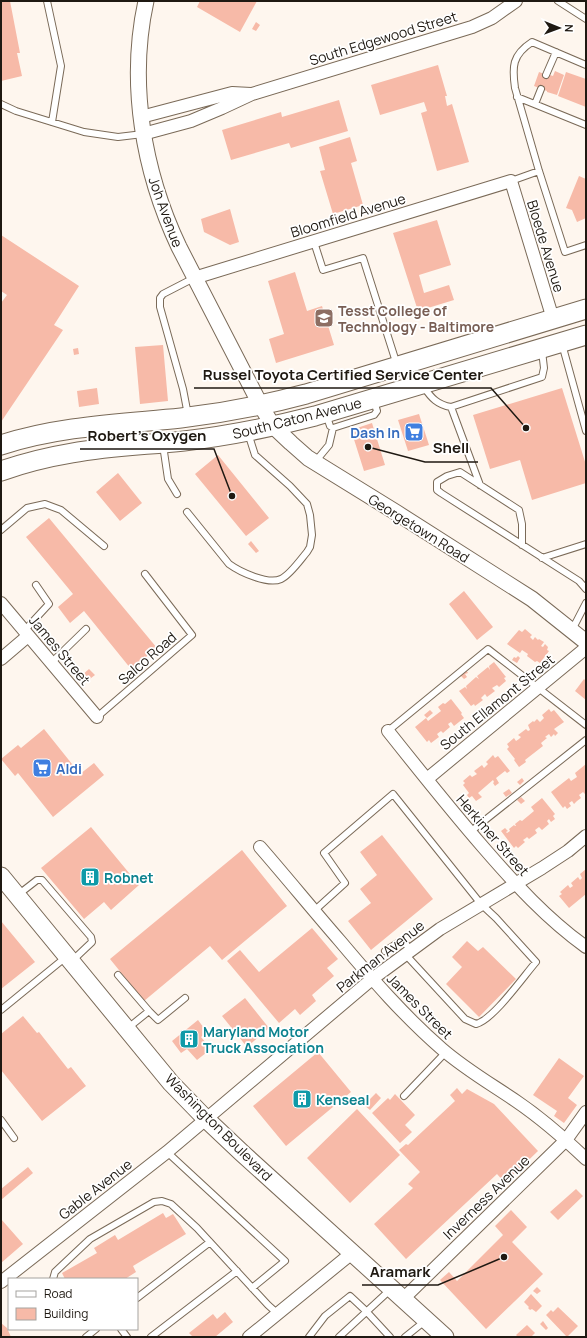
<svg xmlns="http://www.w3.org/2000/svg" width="587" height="1338" viewBox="0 0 587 1338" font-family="Manrope,sans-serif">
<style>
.building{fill:#f7baa8}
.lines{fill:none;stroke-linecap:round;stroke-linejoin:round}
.service-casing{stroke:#7a6a58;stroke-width:8}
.minor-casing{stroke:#7a6a58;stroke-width:14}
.tertiary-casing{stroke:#7a6a58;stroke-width:17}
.secondary-casing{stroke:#7a6a58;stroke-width:19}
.primary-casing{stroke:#7a6a58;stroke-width:21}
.service{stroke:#fff;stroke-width:6}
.minor{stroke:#fff;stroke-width:12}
.tertiary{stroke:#fff;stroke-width:15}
.secondary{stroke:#fff;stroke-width:17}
.primary{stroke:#fff;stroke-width:19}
.labels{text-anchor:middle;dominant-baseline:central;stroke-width:3.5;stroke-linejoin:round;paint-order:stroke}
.street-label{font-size:14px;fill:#1f1912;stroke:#fff}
.education-label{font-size:14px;font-weight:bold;fill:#785e54;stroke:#fff;text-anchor:start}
.shop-label{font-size:14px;font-weight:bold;fill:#366cbe;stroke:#fff;text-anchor:end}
.culture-label{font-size:14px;font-weight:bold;fill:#0d838f;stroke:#fff;text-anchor:start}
.leader{fill:none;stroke:#1f1912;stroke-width:1.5}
.callout-dot{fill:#1f1912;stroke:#fff;stroke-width:1.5}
.callout-label{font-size:15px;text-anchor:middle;font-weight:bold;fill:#1f1912;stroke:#fff;stroke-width:3.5;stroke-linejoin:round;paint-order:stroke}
</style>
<rect width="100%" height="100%" fill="#fef6ee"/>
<path class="building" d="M1,1h9l10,52h-3l5,23 -21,5z
M200,1h57l-17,31 -43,-25z
M256,22l4,3 -4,6 -4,-2z
M438,65l9,31h-2l2,10 5,-2 17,58 -32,9 -16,-58 6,-2 -3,-9 -44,13 -9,-30z
M555,71l9,4 -7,20 -10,-3v-1l-13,-5 5,-14 11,4v-1l3,1z
M566,72l20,7v28l-28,-11z
M339,100l9,31 -57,17 -2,-5 -58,17 -9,-30 59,-18 1,5z
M350,137l7,24 -6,2 12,42 -30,9 -13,-43 5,-1 -6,-23z
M579,176l7,3v39l-9,4 -5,-12 -6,-2z
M230,209l9,33 -9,3 -26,-13 -3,-13z
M437,220l14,45 -32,10 5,18 25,-8 5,15 -36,11 -25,-78z
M1,235l78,51 -25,39 9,5 -62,92v-119l6,-8 -6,-4z
M295,272l12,39 15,-5 12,39 -58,18 -7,-24 15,-5 -16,-53z
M163,345l5,56 -28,3 -5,-57z
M78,348l1,6 -5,1 -1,-6z
M97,388l2,16 -20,3 -2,-16z
M562,388l24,77v18l-54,17 -12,-40 -30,9 -17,-54z
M419,414l10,31 -21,6 -10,-31z
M372,423l13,42 -21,6 -13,-41z
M218,455l51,63 -23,18 -51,-62z
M118,473l24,30 -22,18 -24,-29z
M49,518l108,130 -26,21 -47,-58 -14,12 -12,-16 15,-13 -47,-57z
M251,541l8,10 -3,2 -8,-9z
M464,591l29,36 -16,13 -28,-36z
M525,629l7,6 -2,2 3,3 2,-3 3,3 1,-1 5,3 -3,4 2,1 2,-3 3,3 -1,3 2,1 -9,12 -3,-2 -2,1 -8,-6 1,-2 -6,-4 -2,3 -13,-9 12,-14 3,2z
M518,656l2,2 -3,5 -5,-3 2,-3 2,1z
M494,662l12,15 -2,1 2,3 -7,6 -2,-2 -5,3 3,3 -8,6 -2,-3 -4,4 2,2 -8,6 -1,-2 -3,2 -12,-15 6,-4 2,2 -1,-3 10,-9 3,2 -2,-3 11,-9 2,3 -1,-4z
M89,669l6,6 -9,7 -5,-6z
M466,670l2,3 -3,1 2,3 -3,2 -4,-4z
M584,679l2,2v19l-11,-9z
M451,699l11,14 -1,1 3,4 -10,8 -3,-4 -3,2 2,3 -7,6 -2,-2 -4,3 2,3 -8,6 -2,-3 -2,2 -12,-15 11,-9 2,3 13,-10 -3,-4 5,-4 2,1z
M549,709l2,3 3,-2 10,12 -10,7 4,4 -3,3 -1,-2 -3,3 -2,-3 -4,3 2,1 -6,5 2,3 -18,14 1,2 -7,5 -5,-7 1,-1 -8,-10 2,-2 -2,-3 7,-6 2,3 3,-2 2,-2 -3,-2 8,-6 2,2 2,-1 -2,-5 5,-4 1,1 3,-3 3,3 4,-4 -2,-3z
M430,710l3,3 -6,5 -3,-3z
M44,729l36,45 14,-11 10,12 -51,42 -35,-44 -3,3 -14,-17 17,-14 3,3z
M493,755l2,3 3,-2 12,15 -3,2 -2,-2 -9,7 3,5 -4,3 -2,-3 1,-1 -1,-2 -15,13 4,4 -6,4 -4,-5 -3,2 -2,-3 2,-2 -6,-8 2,-2 -2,-2 7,-6 2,2 5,-3 -3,-3 8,-6 2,3 4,-4 -2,-2z
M586,764v31l-3,-3 -4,3 2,3 -4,3 -3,3 -2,-3 -3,2 2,3 -4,3 -2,-3 -2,2 -12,-16 18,-14 2,3 6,-4 -2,-4z
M522,778l2,3 -4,4 -3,-3z
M509,789l3,4 -6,4 -3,-4z
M521,797l4,4 -4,3 -4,-4z
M542,798l13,16 -2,2 2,3 -4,3 -2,-3 -2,2 2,3 -7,6 -3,-3 -4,3 2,3 -8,6 -2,-2 -1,1 -3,2 2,2 -7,6 -2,-2 -2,2 -13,-17 4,-3 3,3 -2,1 1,1 3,-2 -1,-2 5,-4 1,1h1l-1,-2 5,-4 2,1 12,-10 -3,-4z
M91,827l48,58 -28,25 -7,-8 -20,17 -43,-51z
M382,835l51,64 -62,51 -23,-29 23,-18 -11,-14 17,-14 -17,-23z
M242,850l45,56 -65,54 -12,-14 -66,55 -34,-42z
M586,869v25l-17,14 -10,-12 3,-2 -2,-2 8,-7 2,3 3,-2 -2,-3 7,-6 2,3 2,-2 -2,-4z
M1,921l34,41 -34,27z
M312,928l26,31 -11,9 7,8 -22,19 4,6 -16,14 -5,-6 -16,14 -52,-62 13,-11 19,22z
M467,941l11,10 5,-4 33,32 -37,38 -33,-33 16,-17 -10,-10z
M245,998l24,30 -22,19 -25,-31z
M23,1016l14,17 2,-1 29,37 3,-2 15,19 -44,35 -41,-51v-36z
M198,1020l9,12 -6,5 10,12 -14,11 -10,-11 -6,4 -9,-12z
M318,1052l33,40 -65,54 -33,-40z
M559,1058l25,18 -16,22 9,7 -13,18 -10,-7 3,-5 -24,-16z
M457,1088l5,6 5,-5 27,15 44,47 -33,32 -8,-9 -91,85 -32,-35 39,-36 -5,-4 12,-12 -21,-22 7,-6 2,1 47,-44 -5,-6z
M376,1093l5,5 -11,12 -6,-5z
M395,1094l20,21 -10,10 7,7 -12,11 -28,-30 16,-15 2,2z
M357,1109l43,46 -50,48 -43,-45z
M28,1167l5,6 -32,27v-11z
M576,1189l7,7 -25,24 -8,-8z
M511,1210l16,17 -15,15 31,32 -57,55 -46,-49 9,-8 8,9 46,-46 -8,-9z
M163,1213l3,5 7,-4 13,20 -53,32 3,6 -11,7h-60l-3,-6 35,-20 -3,-5 21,-13 3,5z
M1,1219l22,25 -22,19z
M537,1287l4,4 -4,3 -4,-3z
M531,1294l11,12 -6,6 -4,-3 -2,1 -2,-2 1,-1 -5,-5z
M558,1307l20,19 -11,11 -21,-22 5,-5 2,2z
M225,1312l8,10 -18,15h-22l-4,-4 24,-19 4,5z
M543,1321l5,7 -2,2 -6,-6z
M1,1323l6,5 4,9h-10z
M527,1325l8,8 -4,4h-13l-2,-2z"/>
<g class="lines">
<g class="service-casing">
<path id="service" d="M47,1l14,65 -9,56
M558,1l28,18
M586,65l-54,-23c-20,13 -20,25 -17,46l24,83 26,81 21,-7
M546,75l10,-23
M517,97l69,28
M1,104l15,7 68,21 34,5 25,-3
M535,104l6,-15
M511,181l28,-10
M314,242l9,28 40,-12 34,107
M562,344l24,87
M424,387c7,11 14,18 27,20l91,-30 2,-9 -2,-17
M451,407l29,78
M326,414l4,12 3,2 41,-13 3,-4 -3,-10
M188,415l-5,-26 -23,-82v-9l3,-4 31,-16
M163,445l5,34 9,15
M315,462l14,-17 4,-17
M187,512l42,52c11,8 39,21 52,15 9,-4 20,-20 26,-27l3,-5 2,-12 -2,-20 -3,-11 -17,-18 -35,-31 -7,-22
M1,530l26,-22 18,-4 16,6 43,36
M522,545v-21l-3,-14 -59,-38 -13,4 -10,6v8l4,3 138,88 7,8
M542,558l44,-14
M572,630l14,-27
M24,631l25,-27 -13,-19
M51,663l35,-34
M97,717l95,-82 -47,-61
M388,731l100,-82 98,76
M470,832l116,-92
M19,894l18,-14h5l49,57 1,5 -19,18
M314,911l31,-28 -21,-30 69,-59 88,110 15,14 40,44c-13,15 -43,58 -60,62l-11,-5 -60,-65
M385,951l17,-11 9,10
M118,975l31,36
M1,1010l65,-53
M128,1028l21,-17 9,9 27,-22
M404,1096l42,-44
M1,1120l13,18
M167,1152l118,109 -33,27
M53,1279l2,-7 35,-33 64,-37 8,-1 9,3 26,24 71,77 10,9
M137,1298l73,-56
M121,1329l6,8
M86,1337l10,-8
M151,1337l86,-66
M309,1337l16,-21 25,-20 16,15 24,26
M339,1337l51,-47
M405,1337l20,-16"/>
</g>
<g class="minor-casing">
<path id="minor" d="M141,117l91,-24 19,1
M143,134l48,-13 31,-13 30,-14 220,-67 20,-9 24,-17
M194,278l317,-97 42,138
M1,603l96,114
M1,659l27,-23
M388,731c31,39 62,78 95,116 32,37 64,72 103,100
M427,779l159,-131
M260,847c27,31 53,63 80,94 32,38 64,75 102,108 23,20 49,35 74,52 25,17 48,37 70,58
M1,1282l166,-130 205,-173 68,-50 102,-61 26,-17 18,-15
M403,1299l163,-159 20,-28
M249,1337l103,-84"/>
</g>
<g class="tertiary-casing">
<path id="tertiary" d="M146,1c-18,82 -3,170 33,246l82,159 12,20 18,17 17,15 89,55 135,86 54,43"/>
</g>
<g class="secondary-casing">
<path id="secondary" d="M1,876l170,207 35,36 36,34 203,184"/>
</g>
<g class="primary-casing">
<path id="primary" d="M1,445c58,-19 120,-21 180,-27 43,-5 84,-13 125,-24l280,-85
M1,471c23,-8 47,-14 71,-18 37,-7 75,-8 112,-12 44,-5 88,-14 131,-25l271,-81"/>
</g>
<use href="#service" class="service"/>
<use href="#minor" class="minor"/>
<use href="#tertiary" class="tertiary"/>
<use href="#secondary" class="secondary"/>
<use href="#primary" class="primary"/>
</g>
<defs>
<g id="university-square" transform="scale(1)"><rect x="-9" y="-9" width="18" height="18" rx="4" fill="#8d6e63" stroke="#fff"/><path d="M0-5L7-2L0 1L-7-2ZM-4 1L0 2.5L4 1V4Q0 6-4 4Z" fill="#fff"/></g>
<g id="supermarket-square" transform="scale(1)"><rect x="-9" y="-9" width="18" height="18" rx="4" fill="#3f7fe0" stroke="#fff"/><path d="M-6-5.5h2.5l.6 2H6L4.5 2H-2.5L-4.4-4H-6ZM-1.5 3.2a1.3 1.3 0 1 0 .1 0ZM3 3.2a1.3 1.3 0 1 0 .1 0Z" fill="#fff"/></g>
<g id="building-square" transform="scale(1)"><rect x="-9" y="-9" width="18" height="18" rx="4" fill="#0f9aa8" stroke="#fff"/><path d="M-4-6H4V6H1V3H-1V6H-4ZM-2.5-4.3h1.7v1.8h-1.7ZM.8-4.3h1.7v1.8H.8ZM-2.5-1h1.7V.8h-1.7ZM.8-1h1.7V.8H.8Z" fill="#fff"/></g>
</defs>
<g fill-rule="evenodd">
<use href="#university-square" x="324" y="318"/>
<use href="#supermarket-square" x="414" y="432"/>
<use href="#supermarket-square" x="42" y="768"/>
<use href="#building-square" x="90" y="877"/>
<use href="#building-square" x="189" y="1039"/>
<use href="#building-square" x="302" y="1099"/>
</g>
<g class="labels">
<g class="street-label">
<text transform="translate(383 38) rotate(-17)">South Edgewood Street</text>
<text transform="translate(166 212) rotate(70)">Joh Avenue</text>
<text transform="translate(348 215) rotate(-17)">Bloomfield Avenue</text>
<text transform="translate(546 246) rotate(73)">Bloede Avenue</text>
<text transform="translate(297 418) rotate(-14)">South Caton Avenue</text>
<text transform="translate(419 528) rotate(32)">Georgetown Road</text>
<text transform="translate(60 650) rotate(50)">James Street</text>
<text transform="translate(147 658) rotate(-41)">Salco Road</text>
<text transform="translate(497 702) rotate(-39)">South Ellamont Street</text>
<text transform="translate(493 835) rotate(49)">Herkimer Street</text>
<text transform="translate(380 956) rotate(-38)">Parkman Avenue</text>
<text transform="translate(420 1006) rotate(45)">James Street</text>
<text transform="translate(219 1127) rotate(45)">Washington Boulevard</text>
<text transform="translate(95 1189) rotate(-38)">Gable Avenue</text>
<text transform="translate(486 1197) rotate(-44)">Inverness Avenue</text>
</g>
<g class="education-label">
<text x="338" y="310">Tesst College of<tspan x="338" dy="16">Technology - Baltimore</tspan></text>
</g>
<g class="shop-label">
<text x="400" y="432">Dash In</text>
<text x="56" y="768" text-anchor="start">Aldi</text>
</g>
<g class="culture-label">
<text x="104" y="877">Robnet</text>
<text x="203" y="1031">Maryland Motor<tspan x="203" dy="16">Truck Association</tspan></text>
<text x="316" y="1099">Kenseal</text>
</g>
</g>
<path class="leader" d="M526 428L491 388H194M232 496L214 449H80M368 447L425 462H478M504 1257L438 1285H362"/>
<g class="callout-dot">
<circle cx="526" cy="428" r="4"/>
<circle cx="232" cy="496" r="4"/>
<circle cx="368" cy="447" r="4"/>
<circle cx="504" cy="1257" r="4"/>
</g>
<g class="callout-label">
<text x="343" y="380">Russel Toyota Certified Service Center</text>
<text x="147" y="441">Robert's Oxygen</text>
<text x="451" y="453">Shell</text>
<text x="400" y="1277">Aramark</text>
</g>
<rect width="587" height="1338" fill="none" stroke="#1f1912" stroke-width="4"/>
<rect x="8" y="1278" width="130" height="52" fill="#ffffff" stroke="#a5a3a0"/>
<rect x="16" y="1291" width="20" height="6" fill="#ffffff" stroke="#a5a3a0"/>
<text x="44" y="1298" font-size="12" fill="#1f1912">Road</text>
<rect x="16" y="1308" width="20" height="12" fill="#f7baa8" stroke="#a5a3a0"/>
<text x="44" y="1318" font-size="12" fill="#1f1912">Building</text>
<g transform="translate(559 28) rotate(91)" stroke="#ffffff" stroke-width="3" paint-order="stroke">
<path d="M0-3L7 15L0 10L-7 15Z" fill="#1f1912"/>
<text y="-6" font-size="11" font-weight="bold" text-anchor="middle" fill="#1f1912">N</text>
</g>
</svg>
